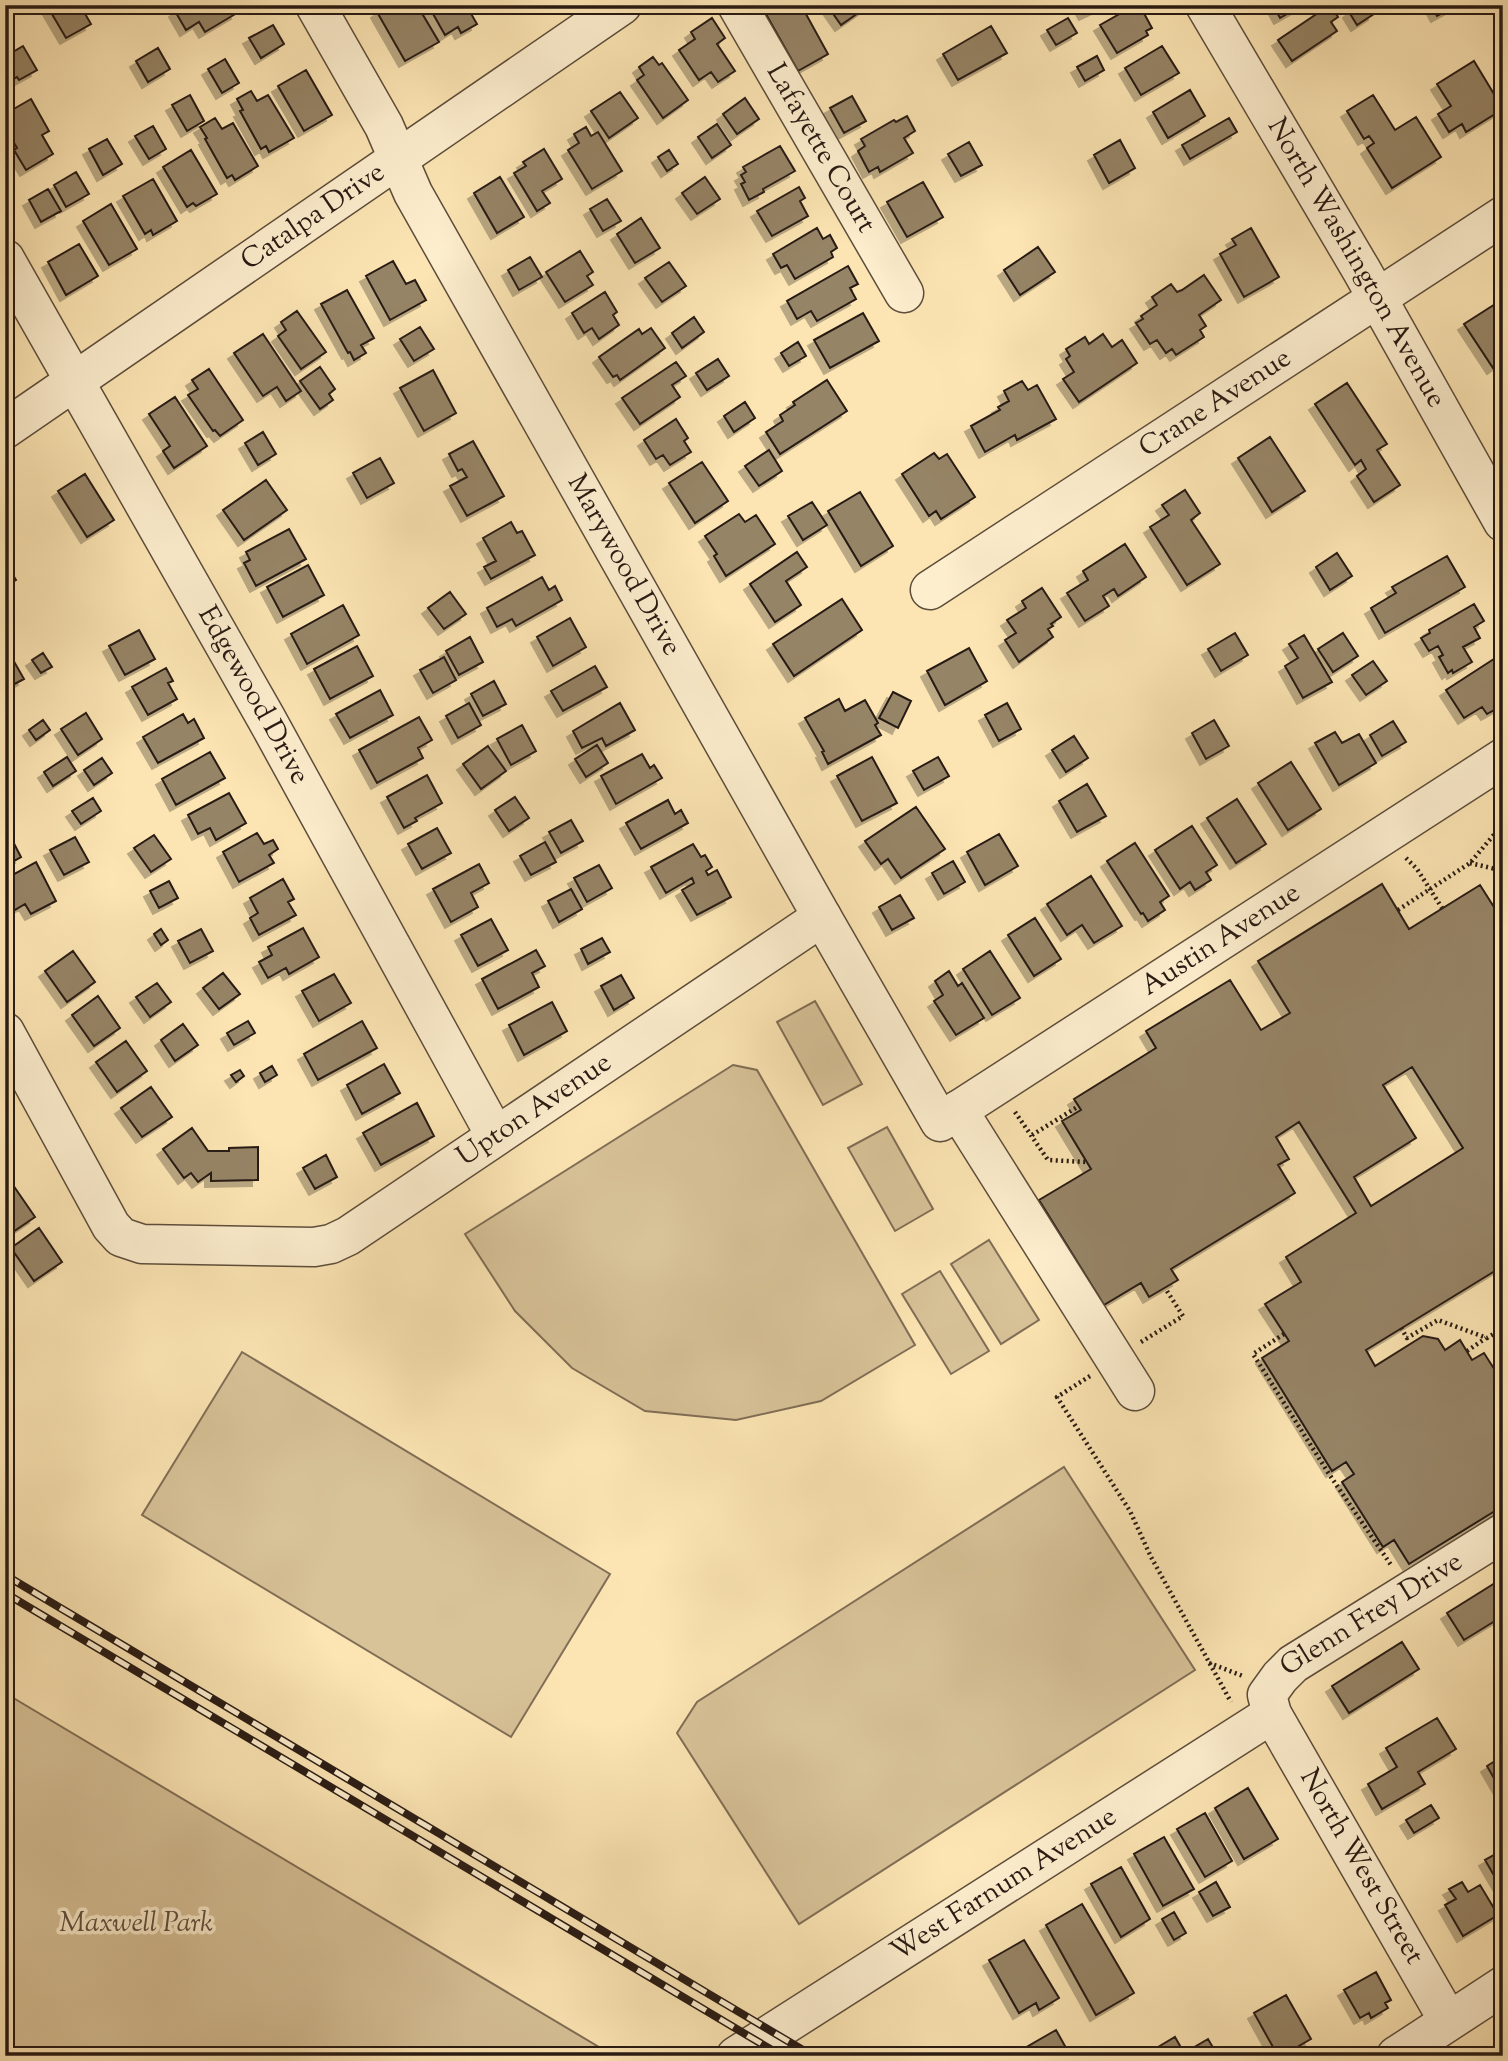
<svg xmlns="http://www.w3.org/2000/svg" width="1508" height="2061" viewBox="0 0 1508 2061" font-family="'Sorts Mill Goudy',serif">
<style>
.green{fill:#d8c298;stroke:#806e56;stroke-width:2}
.building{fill:#968466;stroke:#281a13;stroke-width:2;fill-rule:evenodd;filter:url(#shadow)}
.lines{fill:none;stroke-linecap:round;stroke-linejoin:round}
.minor-casing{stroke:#5d4d3b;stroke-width:41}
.path{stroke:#281a13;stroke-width:4.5;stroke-dasharray:2 3.5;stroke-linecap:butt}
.minor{stroke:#fdeece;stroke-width:38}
.rail-casing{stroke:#281a13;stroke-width:8}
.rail{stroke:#fdeece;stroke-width:5;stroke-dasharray:16;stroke-linecap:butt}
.labels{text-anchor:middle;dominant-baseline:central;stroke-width:7;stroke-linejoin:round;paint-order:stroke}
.street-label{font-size:28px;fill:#281a13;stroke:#fdeece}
.park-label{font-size:28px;font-style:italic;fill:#5d4c3b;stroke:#fdeece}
</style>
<defs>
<filter id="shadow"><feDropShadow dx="-6" dy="6" stdDeviation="0" flood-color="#0004"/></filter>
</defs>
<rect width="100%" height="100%" fill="#fce5b3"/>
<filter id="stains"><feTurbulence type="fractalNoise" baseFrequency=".00286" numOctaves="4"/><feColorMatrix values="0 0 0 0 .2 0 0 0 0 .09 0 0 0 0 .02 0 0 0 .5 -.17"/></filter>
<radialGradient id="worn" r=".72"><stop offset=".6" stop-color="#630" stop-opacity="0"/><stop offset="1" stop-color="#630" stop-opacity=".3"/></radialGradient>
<path class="green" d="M815,1001l47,83 -39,21 -46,-83z
M733,1065l24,5 158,275 -94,56 -85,19 -91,-9 -73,-43 -57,-57 -50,-77z
M887,1127l46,82 -38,22 -47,-83z
M989,1240l50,80 -38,24 -50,-80z
M940,1271l49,80 -38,23 -49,-80z
M242,1352l368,222 -99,163 -369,-222z
M1064,1467l131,203 -396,254 -122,-191 20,-31z
M5,1693l609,363h-609z"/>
<path class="building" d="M56,5h24l11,19 -25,14 -17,-29z
M184,5h48l5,8 -32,19 -6,-10 -13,8 -11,-19z
M383,5h34l22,37 -34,19 -28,-49 7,-5z
M428,5h38l11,19 -16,9 -3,-6 -13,8z
M765,5h36l27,49 -30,17 -36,-64z
M827,5h40l1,1 -27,19z
M1080,5h24l-19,9z
M1273,5h30l-23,13z
M1330,5l8,12 -7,5 6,9 -45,30 -14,-21z
M1358,5h11l5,9 -17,11 -8,-13z
M1431,5h26l-20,11z
M1140,6l12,22 -6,3 2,4 -31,18 -17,-28 32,-18 1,2z
M712,18l13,20 -8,6 18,27 -17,11 -7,-10 -12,8 -20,-30 16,-11 -4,-7z
M1068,18l9,15 -21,12 -9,-15z
M273,25l11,19 -23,14 -12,-20z
M991,26l16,27 -49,27 -15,-26z
M7,45l4,8 12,-7 14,24 -18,10 -2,-3 -12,6z
M1162,46l17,27 -38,22 -16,-27z
M158,48l12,21 -22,13 -12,-21z
M1097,56l7,14 -19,11 -8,-14z
M653,57l6,8 3,-2 26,37 -25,18 -26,-38 7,-5 -5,-8z
M225,59l14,24 -17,10 -14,-24z
M1474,61l29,48 -37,23 -4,-8 -13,8 -11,-18 13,-8 -14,-22z
M306,70l26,45 -28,16 -26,-45z
M1190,90l15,26 -37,22 -15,-26z
M251,91l6,10 11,-6 26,43 -25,14 -3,-6 -5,3 -21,-38 3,-1 -6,-11z
M620,92l18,26 -29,20 -18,-27z
M190,95l14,26 -17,10 -15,-26z
M1373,95l22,35 21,-13 25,40 -49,31 -25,-40 7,-5 -5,-7 -5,3 -17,-28z
M852,96l14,25 -22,12 -14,-25z
M745,98l14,21 -22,15 -14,-20z
M31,99l18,32 -7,4 11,19 -27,16 -12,-20 3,-2 -12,-21v-13z
M907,116l8,15 -11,7 9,15 -33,19 -2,-5 -9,5 -11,-21 7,-5 -4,-7 33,-19 2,2z
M215,118l7,11 11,-6 25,43 -23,14 -3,-5 -5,3 -22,-39 2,-1 -7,-11z
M1229,118l8,14 -47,27 -8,-14z
M717,124l14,21 -19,13 -14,-21z
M153,126l13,23 -17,10 -14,-23z
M586,127l5,9 7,-4 24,39 -30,18 -24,-39 11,-7 -5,-9z
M107,139l15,25 -19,11 -14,-26z
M1120,140l15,28 -26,15 -15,-28z
M969,142l13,23 -21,11 -13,-22z
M780,146l15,25 -32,18 1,3 -15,8 -8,-16 4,-2 -4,-7 5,-3 -3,-5z
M544,149l18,30 -20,12 8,12 -13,8 -23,-38 12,-7 -3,-4z
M191,150l26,44 -21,12 -3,-3 -6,4 -24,-40z
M669,150l9,14 -11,7 -9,-14z
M76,172l13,22 -23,13 -12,-22z
M500,177l24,40 -27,16 -23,-40z
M705,177l15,22 -23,15 -15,-21z
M153,179l24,42 -24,14 -2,-5 -6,4 -22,-38z
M923,182l20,35 -36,20 -20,-35z
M799,187l6,11 -5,3 8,15 -36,20 -15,-25z
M48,189l13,22 -20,11 -12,-22z
M607,199l14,22 -18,10 -13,-22z
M111,204l26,45 -28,16 -26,-44z
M641,218l19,30 -25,15 -18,-29z
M817,228l6,11 7,-4 7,13 -6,4 2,5 -38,22 -8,-14 -6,3 -8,-14z
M1251,228l28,49 -35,20 -24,-43 16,-9 -4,-6z
M79,244l19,32 -32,19 -18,-33z
M1038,247l17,25 -35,23 -16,-25z
M580,251l13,21 -6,4 6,9 -28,17 -19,-30z
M530,257l12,20 -23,13 -11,-20z
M393,261l13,23 9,-4 11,20 -36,20 -24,-44z
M669,262l17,24 -24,16 -17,-24z
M848,266l10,18 -8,4 6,11 -39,22 -6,-10 -14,8 -10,-18z
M1204,275l17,25 -22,15 7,11 -6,4 4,7 -28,18 -4,-6 -6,4 -9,-13 -7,4 -14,-21 7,-4 -2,-3 16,-11 -5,-8 19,-13 6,8 5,-2z
M347,290l27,48 -13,7 5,8 -12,7 -4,-8 -2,1 -27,-49z
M605,292l12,20 -4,3 6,10 -20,14 -7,-11 -8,5 -12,-20z
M1503,299v62l-10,7 -29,-44z
M297,311l29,41 -25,17 -23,-33 8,-6 -5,-8z
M863,313l16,28 -49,27 -16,-28z
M694,317l10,15 -22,16 -10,-15z
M420,327l14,22 -20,12 -14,-22z
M651,328l14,20 -45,32 -3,-5 -4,2 -14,-20 40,-28 3,5z
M263,334l38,57 -15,10 -9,-14 -14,9 -29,-43z
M1103,334l9,13 10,-7 15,23 -58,39 -16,-23 11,-7 -8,-13 4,-3 -4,-7 19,-12 4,7z
M798,342l8,14 -17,10 -8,-13z
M718,359l11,17 -22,14 -11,-17z
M676,362l10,14 -14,9 8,12 -40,27 -18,-26z
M320,367l15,22 -6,5 4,6 -13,9 -20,-28z
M209,369l34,51 -23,16 -5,-6 -2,1 -25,-36 10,-6 -6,-9z
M433,370l23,43 -32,18 -24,-43z
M827,380l20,31 -67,43 -14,-22 17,-11 -3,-6 15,-10 -2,-3z
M1022,381l6,9 9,-5 19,34 -39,21 -2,-5 -30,17 -14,-26 29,-16 -2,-3 11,-6 -5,-10z
M1347,383l40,61 -10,6 23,35 -26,17 -17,-26 9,-7 -5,-9 -6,5 -40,-61z
M175,397l32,49 -33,22 -11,-17 7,-5 -21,-32z
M745,402l10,16 -21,14 -10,-16z
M676,419l12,19 -4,3 7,11 -21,13 -7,-10 -7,4 -12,-19z
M263,432l13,22 -18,11 -13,-22z
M1270,437l35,54 -33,21 -34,-54z
M473,441l31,55 -37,20 -17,-30 17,-9 -5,-8 -4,2 -9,-17z
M769,450l13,21 -23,15 -14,-20z
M934,453l5,6 8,-5 28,43 -34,22 -5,-8 -7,5 -27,-42z
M380,458l14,25 -27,15 -14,-25z
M702,462l26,39 -33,22 -26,-40z
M85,474l29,46 -27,17 -29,-46z
M266,480l21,30 -43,30 -21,-30z
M1185,490l15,23 -9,7 29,44 -33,21 -37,-58 19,-12 -7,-10z
M860,492l33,54 -32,20 -33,-55z
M812,502l15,23 -24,15 -15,-24z
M739,514l6,8 11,-7 19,29 -49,32 -12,-20 3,-2 -12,-18z
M511,522l6,11 5,-2 13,24 -44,24 -7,-12 12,-6 -13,-23z
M289,529l17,30 -50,27 -12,-23 6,-3 -4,-8z
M1125,544l21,33 -28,19 -4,-7 -11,7 6,10 -24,15 -18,-28 21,-13 -5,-9z
M797,552l10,15 -21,14 15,24 -26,17 -25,-38z
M1337,553l15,23 -22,14 -14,-23z
M1447,556l18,31 -80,46 -14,-25 25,-15 -4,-6z
M5,562l11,18 -11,7z
M308,565l16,30 -41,22 -16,-30z
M542,577l7,13 6,-4 7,14 -46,26 -4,-7 -15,8 -10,-19z
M1042,588l19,29 -10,7 2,2 -5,3 5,8 -34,25 -14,-22 11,-7 -9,-13 19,-12 -4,-7z
M450,592l16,22 -22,15 -16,-21z
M842,599l20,31 -68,46 -21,-32z
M1474,604l10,17 -10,6 6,11 -17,9 9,15 -19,11 -1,-3 -4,3 -9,-16 4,-2 -5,-9 -9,5 -8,-13 9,-5 -1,-3z
M343,605l16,30 -52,29 -16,-30z
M570,618l16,29 -33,19 -16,-29z
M139,630l16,29 -30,16 -16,-29z
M1235,633l13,22 -27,16 -13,-22z
M1343,633l15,23 -25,16 -15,-23z
M1304,635l28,47 -29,16 -18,-32 13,-8 -9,-14z
M470,637l13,25 -24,13 -13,-24z
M357,646l16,30 -43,23 -16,-30z
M969,648l18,33 -42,24 -18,-34z
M43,653l9,14 -11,6 -9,-13z
M1500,655l3,4v34l-5,3 5,9 -16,9 -5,-7 -18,11 -18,-28z
M444,657l12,23 -23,13 -13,-23z
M12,658l12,21 -19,10v-27z
M1373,661l14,20 -21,14 -14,-20z
M595,666l12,21 -44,24 -12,-20z
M166,668l7,13 -5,2 9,16 -29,16 -16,-28z
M494,681l12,23 -23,12 -12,-22z
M380,690l13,25 -43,23 -14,-24z
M893,692l18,9 -13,27 -19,-10z
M839,699l6,12 20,-11 13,23 -3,2 6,10 -53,29 -6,-12 2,-1 -19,-33z
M469,703l12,22 -23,13 -12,-22z
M620,703l15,27 -29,16 -4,-8 -20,10 -9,-17z
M1007,703l14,26 -22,12 -14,-26z
M86,713l16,26 -24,16 -17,-26z
M183,714l5,9 6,-4 10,19 -46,25 -15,-26z
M419,717l13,23 -14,8 5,10 -46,25 -18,-33z
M43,720l7,10 -14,10 -7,-10z
M1214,720l15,26 -23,13 -14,-26z
M1393,721l13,21 -24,14 -12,-21z
M522,725l14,26 -25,14 -14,-26z
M1335,732l7,11 17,-9 17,29 -37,22 -24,-42z
M1074,736l14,22 -22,14 -14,-22z
M597,745l11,18 -22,14 -11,-18z
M488,746l18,25 -25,18 -18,-25z
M210,752l15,26 -49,27 -14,-26z
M642,754l8,14 4,-3 8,13 -46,26 -15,-28z
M67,757l9,14 -23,15 -9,-14z
M872,757l25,46 -35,18 -25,-45z
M938,757l11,19 -25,14 -11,-19z
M102,758l10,15 -18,12 -10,-15z
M1291,762l30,47 -33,21 -30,-47z
M427,775l15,28 -27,15 2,3 -13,7 -17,-31z
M1087,784l19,32 -29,16 -18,-31z
M229,793l17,30 -30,17 -6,-12 -12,6 -10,-19z
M515,797l14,21 -20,13 -14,-21z
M93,798l8,13 -20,13 -9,-13z
M1237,799l29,45 -30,19 -29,-45z
M668,800l7,14 6,-4 7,13 -47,26 -15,-26z
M916,807l29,42 -44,29 -13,-19 -7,5 -16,-23z
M571,820l12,21 -22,12 -12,-21z
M1192,826l25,39 -11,7 5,8 -16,10 -5,-8 -10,7 -25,-39z
M6,828l15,29 -16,9v-38z
M437,828l14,25 -29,16 -14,-25z
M257,833l7,11 9,-4 5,9 -9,6 5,8 -35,19 -16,-30z
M999,834l19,32 -33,19 -18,-33z
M154,835l17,24 -20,13 -17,-24z
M75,837l14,25 -25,13 -14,-25z
M545,842l11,20 -25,13 -11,-19z
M1135,843l34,53 -9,6 5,8 -17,11 -5,-8 -2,1 -34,-53z
M693,844l8,13 4,-2 7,12 -6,4 2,4 9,-5 14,27 -34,18 -15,-25 12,-7 -2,-5 -26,15 -15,-26z
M953,861l12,21 -21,12 -12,-21z
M36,862l20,39 -25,13 -6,-10 -12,7 -8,-15v-17z
M479,864l10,19 -18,10 7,14 -27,15 -18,-33z
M599,865l13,23 -25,14 -13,-24z
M1091,876l31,50 -28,17 -12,-18 -15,10 -20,-31z
M283,879l11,20 -6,3 8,13 -37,20 -9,-17 8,-5 -8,-15z
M169,881l9,17 -19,10 -9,-17z
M1382,884l27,45 71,-44 19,30 -3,1 7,11v339l-137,84 9,16 48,-30 15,3 7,11 15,-10 12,20 12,-7 14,22 5,-1v132l-94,58 -15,-24 -11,7 -41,-65 12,-8 -8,-12 -14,9 -70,-113 27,-17 -24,-37 36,-22 -15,-25 70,-44 -57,-91 -23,15 13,22 -11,6 17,28 -124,76 7,11 -29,17 -8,-14 -37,22 -65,-105 52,-31 -29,-48 19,-11 -7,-11 82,-51 -10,-17 84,-51 31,50 29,-17 -32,-52zM1412,1067l51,81 -92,58 -17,-29 62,-39 -33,-53z
M571,889l11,20 -23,13 -11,-21z
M900,895l14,23 -22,12 -13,-23z
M1035,918l26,41 -27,17 -26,-41z
M491,919l17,31 -30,16 -17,-31z
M303,928l16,29 -30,17 -3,-6 -18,10 -9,-16 13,-7 -4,-8z
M161,929l7,11 -7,5 -7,-11z
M201,929l12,22 -23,12 -12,-22z
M602,938l8,14 -22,12 -7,-15z
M536,950l9,16 -13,7 7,14 -41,22 -16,-30z
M73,951l22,31 -28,20 -22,-31z
M990,951l30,47 -28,17 -29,-46z
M949,971l9,15 4,-3 22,35 -28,17 -22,-34 9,-6 -8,-14z
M223,973l17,21 -21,15 -16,-21z
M334,974l17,29 -32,18 -17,-30z
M621,975l13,23 -20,12 -13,-24z
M157,983l14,19 -21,15 -14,-20z
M98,996l22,32 -26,18 -22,-31z
M552,1002l15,29 -43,24 -15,-30z
M248,1021l7,12 -21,12 -7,-12z
M362,1021l15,27 -59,32 -14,-26z
M183,1024l15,21 -23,16 -14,-21z
M126,1041l21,30 -30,21 -21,-30z
M384,1064l16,29 -38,21 -15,-29z
M272,1066l5,9 -12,7 -5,-9z
M240,1070l4,6 -8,6 -5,-7z
M151,1087l21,30 -30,20 -21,-29z
M417,1103l17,33 -53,29 -18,-32z
M192,1128l16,23h21v-3l29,-1v33l-47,1v-8l-13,9 -7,-9 -7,5 -21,-29z
M326,1155l11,22 -22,12 -12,-21z
M5,1160l7,10 -7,5z
M13,1185l22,32 -28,19 -2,-3v-43z
M39,1228l23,34 -28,19 -23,-33z
M1503,1578v38l-39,24 -17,-27z
M1402,1642l17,27 -70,44 -17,-27z
M1437,1718l19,31 -38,23 7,12 -43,25 -14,-25 29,-17 -11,-19z
M1503,1756v29l-4,2 -12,-21z
M1248,1788l30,51 -34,20 -29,-51z
M1431,1805l8,13 -25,15 -8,-13z
M1205,1813l27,48 -27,16 -28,-48z
M1164,1837l30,52 -31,17 -29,-52z
M1503,1850v41l-18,-31z
M1121,1867l29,52 -29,18 -30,-53z
M1216,1882l14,25 -17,9 -14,-24z
M1462,1882l6,10 12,-7 18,30 -35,21 -18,-31 11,-6 -7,-10z
M1082,1904l52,89 -38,22 -50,-90z
M1174,1912l12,21 -12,7 -12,-21z
M1024,1940l35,58 -20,12 -3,-7 -17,10 -30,-53z
M1376,1972l15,28 -6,3 3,5 -17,10 -2,-5 -9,5 -16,-28z
M1286,1995l25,44 -12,7 4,8 -3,2h-22l-24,-43z
M1056,2030l14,25 -50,1 -2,-4z
M1175,2037l9,16 24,-14 10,17h-55l-5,-9z"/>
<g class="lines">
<g class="minor-casing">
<g id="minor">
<path id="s1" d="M315,5l69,121 29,67 409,724 118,205 563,-364"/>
<path id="s2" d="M737,5l167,288"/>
<path id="s3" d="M1205,5l157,266 141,251"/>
<path id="s4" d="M5,259l261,459 229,417"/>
<path id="s5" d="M5,429l617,-424"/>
<path id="s6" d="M930,590l573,-374"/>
<path id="s7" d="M5,1032l106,194 10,11 21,7 172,3 17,-3 17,-8 474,-319"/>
<path d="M958,1110l177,281"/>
<path id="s8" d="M1448,2020l-176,-306 -5,-19 13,-18 13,-13 210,-131"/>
<path id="s9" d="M736,2056l536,-342"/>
<path d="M1396,2056l107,-70"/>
</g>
</g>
<path class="path" d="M1406,858l11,11 25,39
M1470,863l30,7 3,5
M1398,910l72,-47 33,-39
M1015,1112l33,48 38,2
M1032,1135l47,-29
M1401,1328l6,10 31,-18 49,18 15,-9
M1502,1329l-6,-10 7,-5
M1284,1334l-31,20 76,120 62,91
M1141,1342l42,-26 -18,-28
M1467,1351l19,-13
M1090,1376l-33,21 73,114 21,46 80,145
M1209,1663l34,13"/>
<use href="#minor" class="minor"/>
<g class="rail-casing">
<path id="rail" d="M5,1575l808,481
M5,1593l777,463"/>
</g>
<use href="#rail" class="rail"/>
</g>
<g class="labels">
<g class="street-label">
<text stroke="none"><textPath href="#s2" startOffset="166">Lafayette Court</textPath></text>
<text stroke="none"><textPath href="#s5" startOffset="374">Catalpa Drive</textPath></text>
<text stroke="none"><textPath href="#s3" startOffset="299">North Washington Avenue</textPath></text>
<text stroke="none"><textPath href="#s6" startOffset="341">Crane Avenue</textPath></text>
<text stroke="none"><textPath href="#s1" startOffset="640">Marywood Drive</textPath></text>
<text stroke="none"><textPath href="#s4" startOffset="502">Edgewood Drive</textPath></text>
<text stroke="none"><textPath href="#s1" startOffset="1615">Austin Avenue</textPath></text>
<text stroke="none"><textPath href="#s7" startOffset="691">Upton Avenue</textPath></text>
<text stroke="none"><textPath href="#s8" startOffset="506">Glenn Frey Drive</textPath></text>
<text transform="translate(1361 1867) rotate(60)">North West Street</text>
<text stroke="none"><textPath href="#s9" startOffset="318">West Farnum Avenue</textPath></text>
</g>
<g class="park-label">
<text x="136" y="1924">Maxwell Park</text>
</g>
</g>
<rect width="1508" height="2061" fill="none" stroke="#fce5b3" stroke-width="28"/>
<rect x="7" y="7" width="1494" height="2047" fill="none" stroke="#281a13" stroke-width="3.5"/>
<rect x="14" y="14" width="1480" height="2033" fill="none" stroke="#281a13" stroke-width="2"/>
<rect width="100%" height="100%" filter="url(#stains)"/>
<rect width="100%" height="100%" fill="url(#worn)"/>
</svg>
